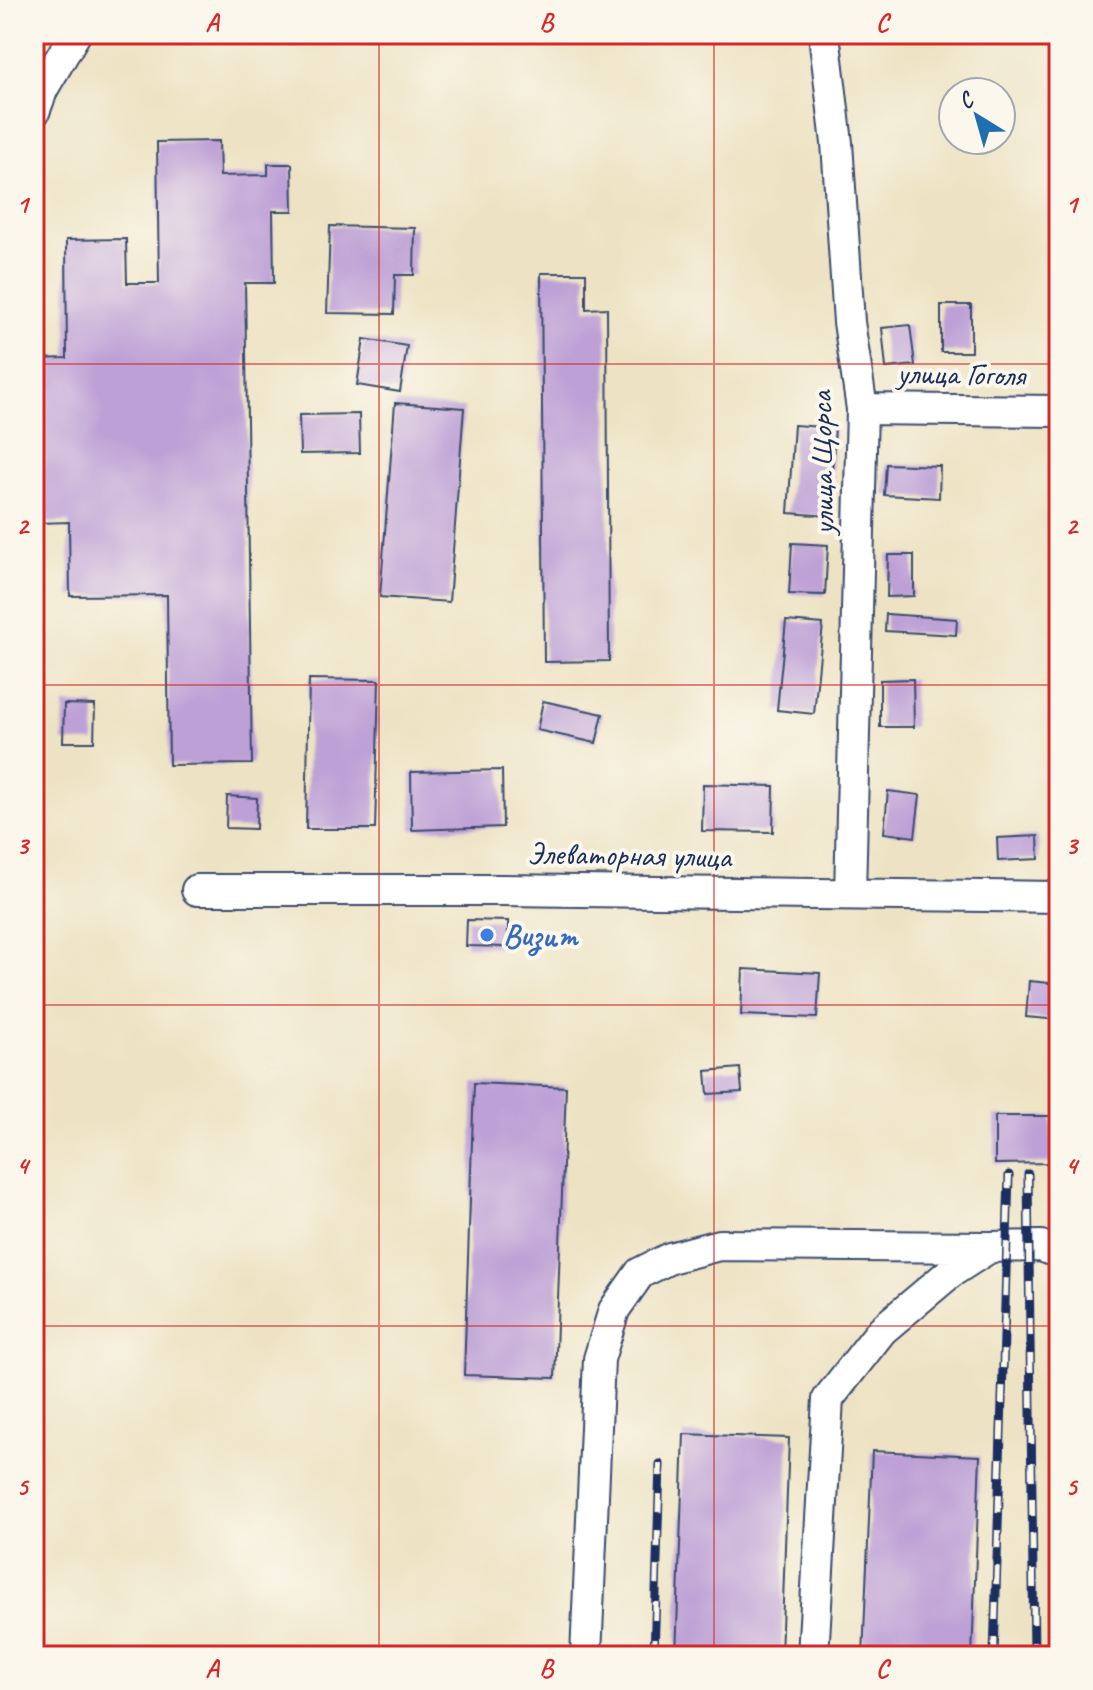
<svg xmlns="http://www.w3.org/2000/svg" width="1093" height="1690" viewBox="0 0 1093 1690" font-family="Caveat,sans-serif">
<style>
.building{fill:#bda0d6}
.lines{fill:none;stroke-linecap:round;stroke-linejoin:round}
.minor-casing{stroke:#3a4a6d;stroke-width:34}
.minor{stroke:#fff;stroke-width:30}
.rail-casing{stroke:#1b2f5e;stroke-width:9}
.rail{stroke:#fbf7ec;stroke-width:6;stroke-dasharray:18;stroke-linecap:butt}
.grid{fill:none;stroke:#d62828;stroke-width:2;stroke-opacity:0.55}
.shop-dot{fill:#3f7fe0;stroke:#fbf7ec;stroke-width:3}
.labels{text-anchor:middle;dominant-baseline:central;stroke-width:8;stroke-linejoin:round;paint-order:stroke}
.street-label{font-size:32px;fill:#1b2f5e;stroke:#fbf7ec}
.shop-label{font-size:32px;font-weight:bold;fill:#366cbe;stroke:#fbf7ec;text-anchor:start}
.neatline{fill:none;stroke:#d62828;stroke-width:3}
.grid-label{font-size:26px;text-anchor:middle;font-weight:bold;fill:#d62828}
</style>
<rect width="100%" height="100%" fill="#fbf7ec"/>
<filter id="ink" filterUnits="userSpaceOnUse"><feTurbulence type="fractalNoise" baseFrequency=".0125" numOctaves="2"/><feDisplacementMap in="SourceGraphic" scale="16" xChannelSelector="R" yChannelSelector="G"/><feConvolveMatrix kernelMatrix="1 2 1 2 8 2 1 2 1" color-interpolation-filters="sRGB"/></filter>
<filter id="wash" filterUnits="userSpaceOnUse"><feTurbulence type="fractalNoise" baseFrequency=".006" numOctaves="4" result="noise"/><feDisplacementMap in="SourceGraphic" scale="32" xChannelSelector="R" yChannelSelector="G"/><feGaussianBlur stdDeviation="1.8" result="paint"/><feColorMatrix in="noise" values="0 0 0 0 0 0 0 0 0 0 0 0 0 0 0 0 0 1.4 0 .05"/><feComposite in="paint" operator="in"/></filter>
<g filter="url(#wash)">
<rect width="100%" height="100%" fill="#ede3c4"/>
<g id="blocks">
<path class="building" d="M219,141l1,35 48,-1v-11h24l1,47h-20l1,72h-29l7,481 -83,1 -2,-170 -97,1 -1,-74 -30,1 -3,-164 31,-1 -1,-118 60,-1 1,44h32l-2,-141z
M330,226l85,2 -1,47h-19l-1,39 -67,-1z
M541,273h45v36l21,-1 2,353 -65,1z
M941,305h30v47h-30z
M910,325l5,40 -29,3 -4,-40z
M364,339l43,7 -7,46 -43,-7z
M395,403l69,5 -15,194 -69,-5z
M359,414l1,39 -60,1 -1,-39z
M794,425l41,3 -6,88 -41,-3z
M886,464l54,2 -1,32 -55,-3z
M792,543l36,2 -3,50 -36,-1z
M888,555h26v41l-27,1z
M886,614l71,5 -1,16 -71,-4z
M786,621l37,3 -9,90 -37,-4z
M309,679l70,1 -4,149h-69z
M913,679l1,48h-34v-47z
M543,701l60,13 -7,29 -59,-13z
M64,704l31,1 -1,37h-31z
M502,770l1,57 -91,3 -1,-58z
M703,784l71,2 -1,46 -71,-1z
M888,791l32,4 -5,42 -31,-4z
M227,796l30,2 -1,31 -30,-1z
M1038,836l1,23 -41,2 -1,-23z
M467,920l41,1v26l-42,-1z
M743,969l77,4 -3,45 -76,-3z
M1029,981l30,3v36l-33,-3z
M740,1068l2,24 -34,2 -2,-23z
M474,1083l92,4 -11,291 -91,-3z
M995,1116h57v47l-57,1z
M684,1434l105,4 -8,218h-105z
M872,1451l108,5 -8,200h-109z"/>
</g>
</g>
<g filter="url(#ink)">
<use href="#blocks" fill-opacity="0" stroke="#3a4a6d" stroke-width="2"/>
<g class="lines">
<g class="minor-casing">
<path id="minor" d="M824,34l13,109 12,179 13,87 -12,485
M34,112l9,-24 32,-54
M862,409l197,2
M197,890h306l556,7
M586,1656l13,-297 15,-49 26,-37 30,-15 49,-13 271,2
M813,1656l15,-257 54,-69 69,-58 39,-25 51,-1 18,7"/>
</g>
<use href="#minor" class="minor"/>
<g class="rail-casing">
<path id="rail" d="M1028,1174l6,482
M654,1656l6,-192
M994,1656l15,-481"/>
</g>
<use href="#rail" class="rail"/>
</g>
</g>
<path class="grid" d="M379,34v1622M714,34v1622M34,364h1025M34,685h1025M34,1005h1025M34,1326h1025"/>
<circle class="shop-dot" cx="487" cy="935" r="8"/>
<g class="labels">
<g class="street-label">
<text transform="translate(961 374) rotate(1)">улица Гоголя</text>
<text transform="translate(822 463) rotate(-91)">улица Щорса</text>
<text transform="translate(629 855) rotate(1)">Элеваторная улица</text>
</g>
<g class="shop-label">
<text x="503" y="935">Визит</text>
</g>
</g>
<rect width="1093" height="1690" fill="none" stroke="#fbf7ec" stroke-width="88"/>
<g transform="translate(977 116) rotate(323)"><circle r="38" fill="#fbf7ec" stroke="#a1a7b3" stroke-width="2"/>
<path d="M0-6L14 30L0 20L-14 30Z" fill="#1f6fb2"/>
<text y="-12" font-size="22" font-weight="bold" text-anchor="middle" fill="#1b2f5e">С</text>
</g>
<rect x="44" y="44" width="1005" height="1602" class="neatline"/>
<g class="grid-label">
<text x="212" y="31">A</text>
<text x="546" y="31">B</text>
<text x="882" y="31">C</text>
<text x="22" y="213">1</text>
<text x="1071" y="213">1</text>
<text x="22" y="534">2</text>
<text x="1071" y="534">2</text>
<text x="22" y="854">3</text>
<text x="1071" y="854">3</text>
<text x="22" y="1174">4</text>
<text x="1071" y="1174">4</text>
<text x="22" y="1495">5</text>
<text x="1071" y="1495">5</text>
<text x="212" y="1677">A</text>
<text x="546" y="1677">B</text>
<text x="882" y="1677">C</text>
</g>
</svg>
